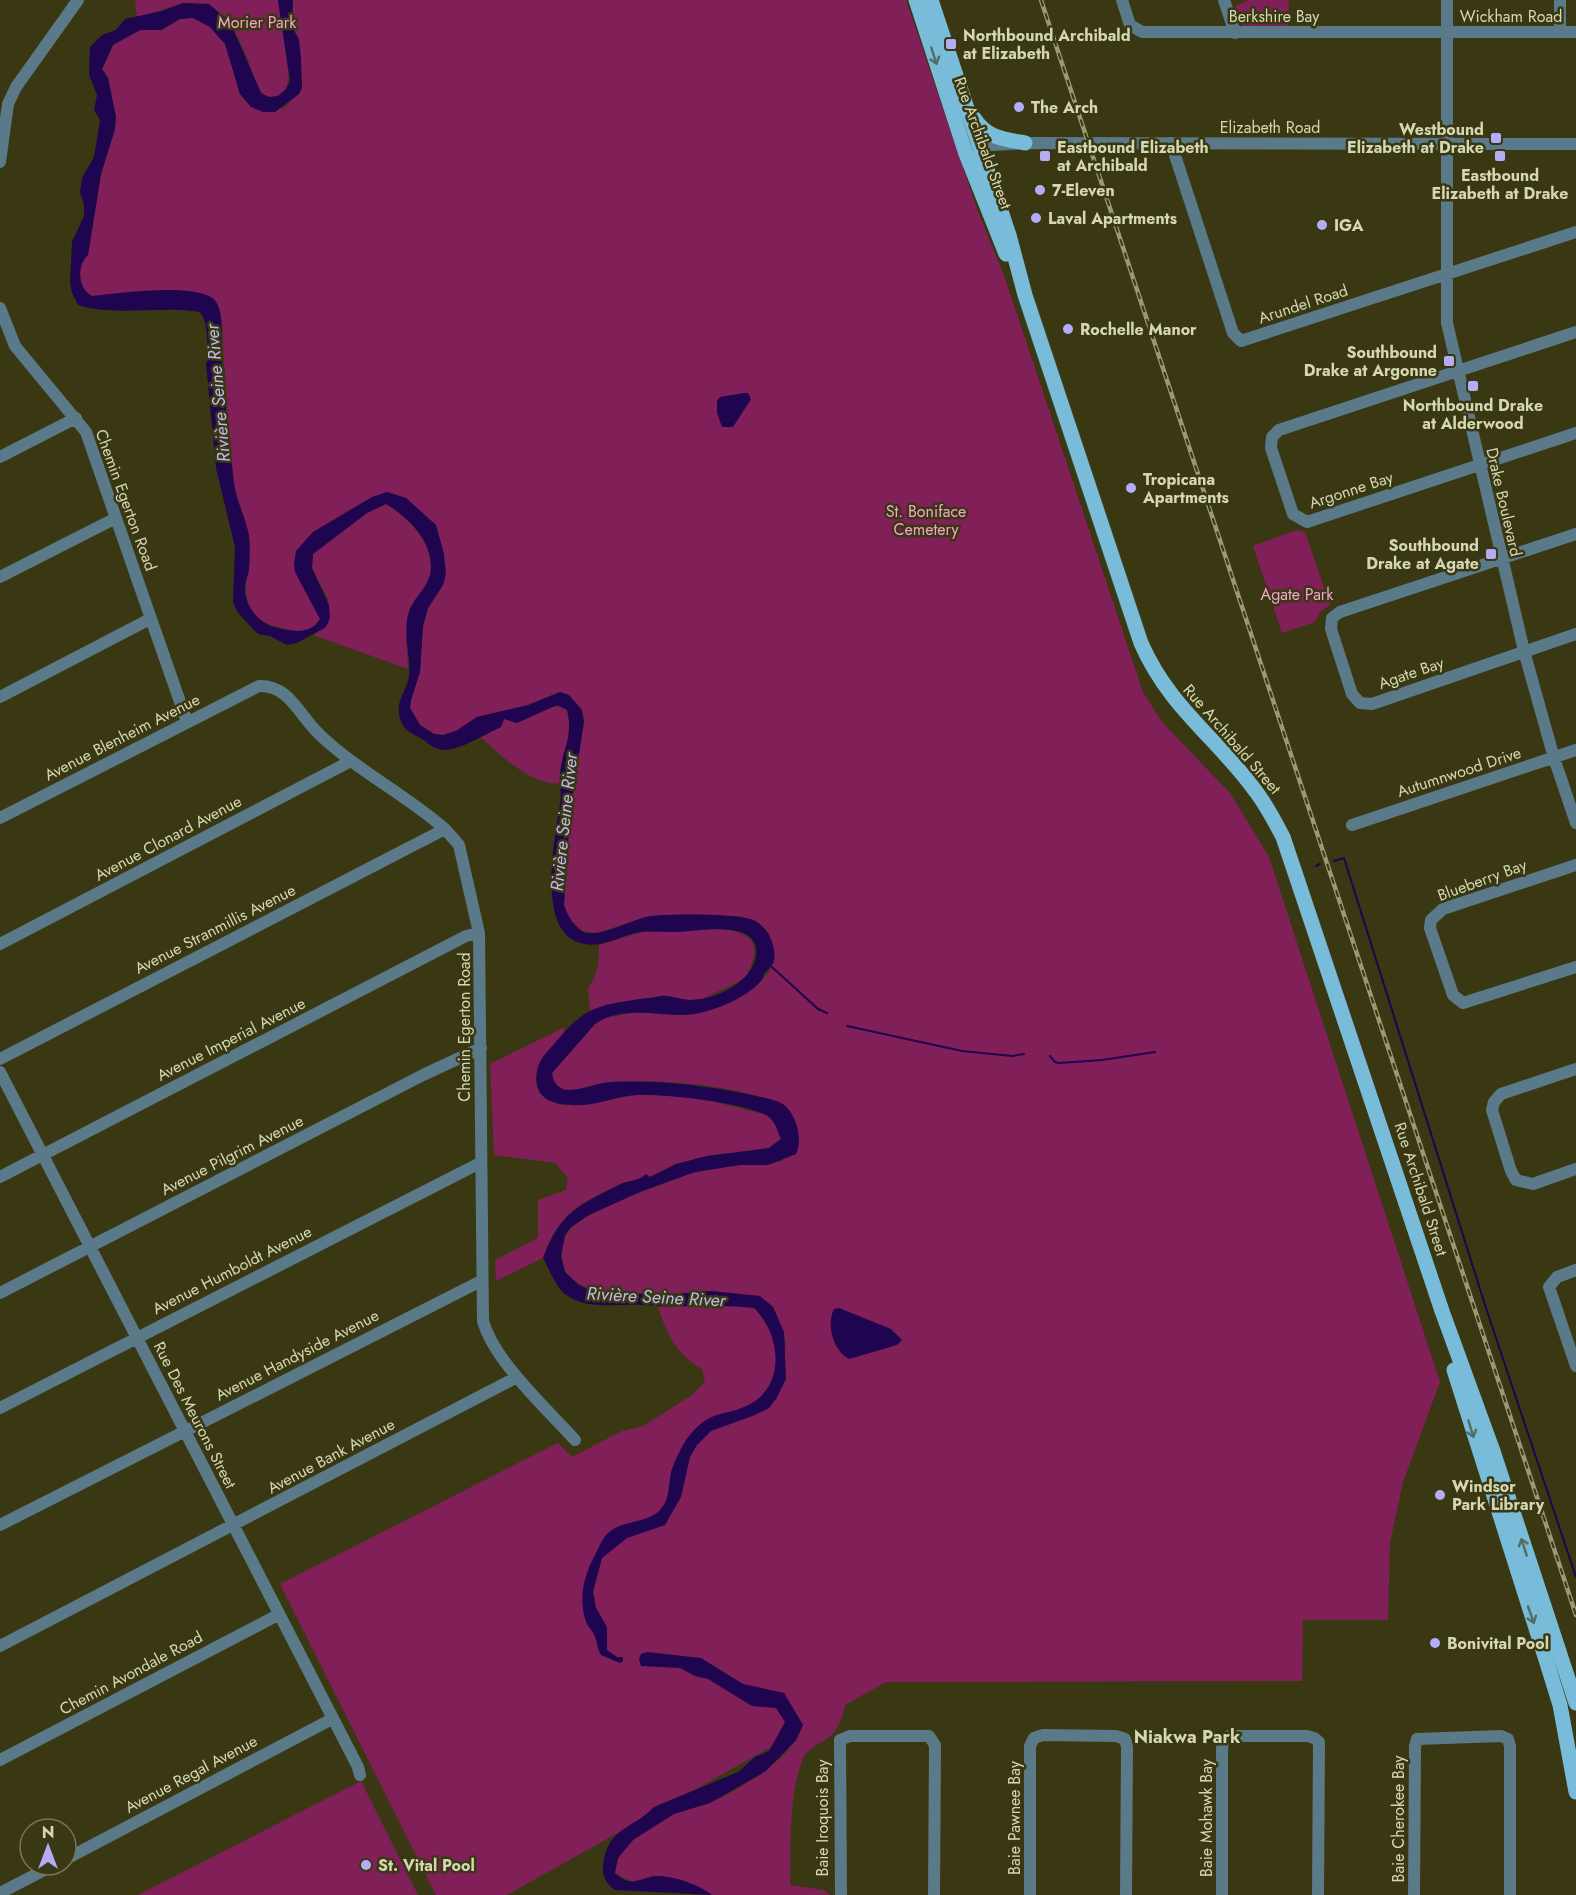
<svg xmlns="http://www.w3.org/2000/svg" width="1576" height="1895" viewBox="0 0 1576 1895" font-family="Jost,sans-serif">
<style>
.green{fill:#811f59}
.water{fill:#1f044f}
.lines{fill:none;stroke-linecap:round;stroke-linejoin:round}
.stream{stroke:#1f044f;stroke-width:2}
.minor{stroke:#5a7a89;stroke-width:12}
.major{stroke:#79bcda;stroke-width:15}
.rail-casing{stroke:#999a75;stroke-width:4.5}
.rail{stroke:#393812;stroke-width:2;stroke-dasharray:7;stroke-linecap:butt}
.oneway{stroke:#536d62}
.poi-dot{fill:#b5acf8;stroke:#393812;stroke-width:2}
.labels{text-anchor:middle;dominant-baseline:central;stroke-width:5;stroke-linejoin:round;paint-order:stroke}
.street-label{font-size:16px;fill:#d5d7b3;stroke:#393812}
.park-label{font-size:16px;fill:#f4a3cb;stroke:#393812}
.poi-label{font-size:16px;font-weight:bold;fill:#d5d7b3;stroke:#393812;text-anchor:start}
.water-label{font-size:18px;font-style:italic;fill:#beb9ed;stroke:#393812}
.neighbourhood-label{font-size:18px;font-weight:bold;fill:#d5d7b3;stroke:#393812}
</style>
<rect width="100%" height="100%" fill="#393812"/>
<path class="green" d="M135,0h143l11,76 -3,13c-7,8 -16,11 -25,4 -15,-34 -26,-93 -76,-90 -16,3 -32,11 -48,14z
M293,0h613l71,209 28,69 138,414 19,30 68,71 39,64 171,525 -37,100 -13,61 -2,77h-85l-1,61 -416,1 -41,23c-8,44 -33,32 -43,56 -14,38 -11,84 -12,124l34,5 6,5h-118l-17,-10 -32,-9h-11l-17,7 -20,-10c-1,-27 45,-55 67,-64 14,-5 27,-5 40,-12 27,-14 68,-39 79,-67l-294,165h-71l-156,-311 278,-141 14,14 50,-26 21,-5 49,-31 13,-13 -3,-13c-26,-15 -35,-35 -44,-62l68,-2 28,2c13,14 28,42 20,61 12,-12 15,-25 7,-40 -3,-6 -4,-16 -8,-21 -34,-38 -216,21 -211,-54 1,-18 8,-26 23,-35 22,-15 50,-23 75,-33 12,-4 25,-12 38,-13 13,-3 27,-5 40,-7 16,-1 30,0 45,-4l-1,-57c-54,-20 -115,-25 -172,-22 -14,1 -28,8 -41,8 -10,0 -16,-7 -17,-17l43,-49 9,-6 41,-7 40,4 77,-35 10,-12 -3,-35 -13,-12 -16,-5h-90l-53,17 -15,-2 -15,-15 -3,-11 6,-94 14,-89 -2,-12 -13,-15 -9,-3 -32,13 -51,12 -21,14 -13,4 -9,-1 -14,-9 -10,-17 1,-8 9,-28 3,-46 5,-18 15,-23 1,-31 -9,-29 -29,-27 -19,-6 -74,40 -15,46 22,41c-6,10 -17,14 -28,11 -17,-3 -34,-6 -42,-23 -10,-23 3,-48 -2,-72 -2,-17 -11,-32 -14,-49 -6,-36 -6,-74 -9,-110 -1,-17 -3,-33 -2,-50l-30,-34 -32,-2 -69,6c-15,-7 -15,-32 -4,-41l13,-81 14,-45 1,-12 -8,-39 -6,-9 11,-24 27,-15h22l18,-11 13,-1 17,9 15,17 15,50 6,8 37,7 18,-18 -2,-51 -7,-14z
M1248,0h41l-1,29 -45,-1 -9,-21z
M386,504c27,17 57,48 40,83 -5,9 -15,16 -18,27 -3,18 -1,37 0,55l-95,-34 10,-6 5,-30 -16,-31 1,-14 53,-41z
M1296,530l9,2 25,73 -10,7 -5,10 -33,11 -29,-87z
M560,706l7,4c7,30 -8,47 -7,74 -33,-1 -56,-27 -80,-47l21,-10 3,-8 13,4 26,-14z
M720,928c37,7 41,16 26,50l-44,21 -13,1 -27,-4 -72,15 -2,-23c10,-14 11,-26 11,-43l43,-13z
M565,1027c-3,22 -35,29 -28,60l23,18 33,-2 47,-9 59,4 68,17 10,11 4,13 -12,9 -62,8 -31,8 -26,13 -4,-3c-6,7 -18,6 -26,10 -42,21 -60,27 -77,74l-47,23 -1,-21 43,-22v-38l28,-10 2,-12 -13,-15 -61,-8 -4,-91z
M361,1781l57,114h-280z"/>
<path class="water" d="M278,0h15l-1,26 7,14 2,18 1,30 -3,6 -24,18h-12l-12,-5 -11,-13 -15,-50 -15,-17 -17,-9 -13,1 -19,11h-21l-27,15 -11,24 6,9 8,39 -1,12 -14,45 -13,81c-11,9 -11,34 4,41 30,-3 91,-12 117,0 17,7 12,41 12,55 3,44 8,88 13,132 2,18 12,35 15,53 1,9 1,22 0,32 0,7 -5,15 -4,22 0,16 14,33 29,37 16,4 36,9 46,-8l-25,-47 -1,-8 2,-13 17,-19 59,-35 15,-5 19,6 30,27 8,29 2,20 -3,11 -15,23 -5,18 -3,46 -9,28 -1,8 10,17 14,9 9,1 13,-4 21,-14 51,-12 32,-13 9,3 13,15 2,12 -14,89 -6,94c3,9 9,21 18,26 16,9 51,-13 69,-15 20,-2 89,-3 104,5 11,6 17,17 19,29 2,13 -1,14 -9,23 -2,2 -2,6 -4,8 -15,18 -55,34 -78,34 -28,0 -63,-9 -88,9l-43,49c1,10 7,17 17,17 14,0 27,-7 41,-8 47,-2 92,3 137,12 11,3 26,4 36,10 14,11 20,35 13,50l-28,11h-28l-45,7 -53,19 -55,25 -17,12 -5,7 -4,21 4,16 14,13 13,6 71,4 48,-4 49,5 13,11 11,25 2,47 -10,20 -7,9 -14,7 -44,16 -14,14 -7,12 -9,40 -16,28 -38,13 -25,20 -9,34 3,16 11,19v23l10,7h6v4l-3,2 -19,-8c-4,-7 -3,-11 -6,-18 -1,-5 -7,-10 -9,-15 -8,-25 -2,-47 10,-69 3,-6 7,-16 12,-20 13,-12 37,-10 50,-21 14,-12 9,-28 14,-43 3,-9 9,-21 14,-29 25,-34 38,-21 66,-37 35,-21 27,-71 2,-95 -38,-4 -75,0 -112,-3 -26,-2 -54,6 -77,-11 -9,-7 -16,-25 -22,-36 17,-46 36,-53 78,-74 8,-4 19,-3 25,-10l4,3 26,-13 31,-8 62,-8 12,-9c-4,-9 -6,-19 -15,-24 -26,-13 -99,-21 -128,-20 -19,0 -37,9 -55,10 -24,1 -51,-2 -46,-33 1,-12 10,-20 18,-29 10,-12 22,-26 37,-33 20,-9 47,-10 69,-14 9,-1 20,4 29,4 25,0 63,-18 66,-45 5,-39 -66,-22 -85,-23 -10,0 -20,-1 -30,0 -23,3 -43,21 -68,8 -35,-19 -18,-104 -13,-136 2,-10 -1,-20 0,-30 2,-25 14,-37 7,-64l-10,-5 -40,18 -13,-4 -3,8c-14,6 -48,28 -63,22 -7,-2 -13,-9 -20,-12 -10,-5 -17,-10 -19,-23 -2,-17 9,-25 10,-39 2,-20 -7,-42 0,-63 5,-16 21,-25 22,-44 1,-28 -23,-51 -45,-64l-19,9 -54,41 -1,14 17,37 1,13 -4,9 -29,16 -10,2 -17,-9 -12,-2 -20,-21 -5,-11 2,-55 -19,-79 -10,-105 4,-6c-5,-15 0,-31 -10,-45 -38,-7 -88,5 -122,-7l-6,-12 -2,-11 2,-40 12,-26v-11l-4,-13 2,-14 12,-21 6,-37 -6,-10 3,-15 -8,-20 1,-28 12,-12 14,-5 9,-11 37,-8 21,-8 26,1 21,18 31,71 8,4 9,-1 8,-7 4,-8z
M744,393h4l3,6 -18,28h-11l-5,-14v-12l3,-4z
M839,1308l52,21 11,11 -5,5 -48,14c-16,-8 -23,-34 -15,-50z
M647,1652l54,6 42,26 41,9 19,32 -7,15 -30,31 -56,32 -36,11 -41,26 -15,18 -3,15c18,17 25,3 44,3 17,1 39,8 53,19l-97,-5c-8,-5 -13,-14 -12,-24 4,-39 29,-36 51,-59l84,-35 17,-15 14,-6 16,-29 -9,-14 -24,-2 -44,-27 -13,-3 -15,-8 -39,-2 -2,-7 2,-5z"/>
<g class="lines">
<path class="stream" d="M1334,861l10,-3 141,447 91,272
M1316,866l4,-2
M772,967l46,42 9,4
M847,1026l115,25 50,5 12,-2
M1050,1056l5,6 4,1 43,-3 53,-8"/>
<path class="minor" d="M1122,0l8,25 12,7h434
M1224,0l11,33
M1447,0v323l77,328 30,107 22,65
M1560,0v32
M1171,143l62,190 8,8 335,-109
M972,151l20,-6 33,-2 551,1
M0,162l8,-58 8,-17 62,-87
M0,308l15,38 71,86 101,290
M1576,332l-297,98 -7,7 -1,11 22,66 14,8 269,-89
M0,457l76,-39
M1576,534l-236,78 -8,6 -1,11 21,65 8,9 12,1 204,-70
M0,577l116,-59
M0,697l150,-78
M0,818l259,-132c31,-1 40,30 61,49 38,36 86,60 125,94l14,16 20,88 4,388c11,40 64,88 92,119
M1352,825l224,-75
M1576,865l-133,44 -12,11 -1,8 23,67 10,8 113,-36
M0,944l351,-183
M0,1059l445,-230
M1576,1069l-75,25 -7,8 -2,8 19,61 5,9 17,4 43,-15
M0,1072l358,695 2,8
M0,1177l466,-241 13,-3
M1576,1270l-19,7 -8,10 27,79
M0,1293l423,-218 58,-27
M0,1408l480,-245
M0,1525l481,-244
M0,1646l517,-269
M0,1760l278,-145
M66,1859l266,-140
M0,1893l54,-28
M841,1895l-1,-155 10,-4h79l6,9 -1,150
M1030,1895v-149l4,-8 9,-3 73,1 9,3 2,8 -1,148
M1222,1895v-146l1,-7 6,-6h78l7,2 5,4 -1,153
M1414,1895l1,-149 2,-7 84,-3 7,3 2,7v149"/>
<path class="major" d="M916,0l50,154 40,100
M931,0l78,235 16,60 116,348c28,64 74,93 113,146 12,15 20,31 29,48l159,474 51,140 83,252
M974,118c13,20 29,21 51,25
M1454,1370l93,293 13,42 16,87"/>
<g class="rail-casing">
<path id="rail" d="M1041,0l535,1615"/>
</g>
<use href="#rail" class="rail"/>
</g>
<defs><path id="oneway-shaft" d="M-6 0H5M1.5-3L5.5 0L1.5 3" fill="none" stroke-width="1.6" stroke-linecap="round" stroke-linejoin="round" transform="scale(1.5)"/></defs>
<g class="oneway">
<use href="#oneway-shaft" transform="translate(934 56) rotate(72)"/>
<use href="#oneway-shaft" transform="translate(1471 1429) rotate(73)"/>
<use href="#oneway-shaft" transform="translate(1524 1547) rotate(-108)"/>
<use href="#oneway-shaft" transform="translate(1531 1615) rotate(71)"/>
</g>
<g class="poi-dot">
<rect x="945" y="38" width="12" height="12" rx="3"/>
<circle cx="1019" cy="107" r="6"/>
<rect x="1490" y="132" width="12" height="12" rx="3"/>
<rect x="1039" y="150" width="12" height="12" rx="3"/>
<rect x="1494" y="150" width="12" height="12" rx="3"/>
<circle cx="1040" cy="190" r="6"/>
<circle cx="1036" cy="218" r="6"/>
<circle cx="1322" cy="225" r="6"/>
<circle cx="1068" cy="329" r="6"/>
<rect x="1443" y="355" width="12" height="12" rx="3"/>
<rect x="1467" y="380" width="12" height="12" rx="3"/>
<circle cx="1131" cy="488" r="6"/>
<rect x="1485" y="548" width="12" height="12" rx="3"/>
<circle cx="1440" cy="1495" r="6"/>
<circle cx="1435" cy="1643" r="6"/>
<circle cx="366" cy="1865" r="6"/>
</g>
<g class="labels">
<g class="street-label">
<text x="1274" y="16">Berkshire Bay</text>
<text x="1511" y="16">Wickham Road</text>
<text x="1270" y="127">Elizabeth Road</text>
<text transform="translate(983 143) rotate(70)">Rue Archibald Street</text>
<text transform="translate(1303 304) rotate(-18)">Arundel Road</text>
<text transform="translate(1351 490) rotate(-18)">Argonne Bay</text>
<text transform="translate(126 500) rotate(70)">Chemin Egerton Road</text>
<text transform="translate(1504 502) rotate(77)">Drake Boulevard</text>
<text transform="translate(1411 673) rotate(-19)">Agate Bay</text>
<text transform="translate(122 737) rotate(-27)">Avenue Blenheim Avenue</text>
<text transform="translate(1232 739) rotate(49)">Rue Archibald Street</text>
<text transform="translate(1459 772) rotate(-18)">Autumnwood Drive</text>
<text transform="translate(168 838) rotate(-28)">Avenue Clonard Avenue</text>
<text transform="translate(1482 880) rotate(-20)">Blueberry Bay</text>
<text transform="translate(215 929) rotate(-27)">Avenue Stranmillis Avenue</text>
<text transform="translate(464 1027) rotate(-90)">Chemin Egerton Road</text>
<text transform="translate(231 1039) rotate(-27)">Avenue Imperial Avenue</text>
<text transform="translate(232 1155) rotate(-27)">Avenue Pilgrim Avenue</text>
<text transform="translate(1421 1189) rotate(72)">Rue Archibald Street</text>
<text transform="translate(232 1270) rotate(-27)">Avenue Humboldt Avenue</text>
<text transform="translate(297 1355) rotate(-27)">Avenue Handyside Avenue</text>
<text transform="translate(195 1415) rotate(63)">Rue Des Meurons Street</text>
<text transform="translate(331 1456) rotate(-28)">Avenue Bank Avenue</text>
<text transform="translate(131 1673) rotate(-28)">Chemin Avondale Road</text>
<text transform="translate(191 1774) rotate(-28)">Avenue Regal Avenue</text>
<text transform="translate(822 1818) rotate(-90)">Baie Iroquois Bay</text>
<text transform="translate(1014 1818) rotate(-90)">Baie Pawnee Bay</text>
<text transform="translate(1206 1818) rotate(-90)">Baie Mohawk Bay</text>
<text transform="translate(1398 1819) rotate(-90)">Baie Cherokee Bay</text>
</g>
<g class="park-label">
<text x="257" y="22">Morier Park</text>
<text x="926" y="511">St. Boniface<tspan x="926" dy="18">Cemetery</tspan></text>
<text x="1297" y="594">Agate Park</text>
</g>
<g class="poi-label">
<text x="963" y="35">Northbound Archibald<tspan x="963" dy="18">at Elizabeth</tspan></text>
<text x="1031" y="107">The Arch</text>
<text x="1484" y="129" text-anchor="end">Westbound<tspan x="1484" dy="18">Elizabeth at Drake</tspan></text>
<text x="1057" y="147">Eastbound Elizabeth<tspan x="1057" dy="18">at Archibald</tspan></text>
<text x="1500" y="175" text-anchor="middle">Eastbound<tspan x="1500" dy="18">Elizabeth at Drake</tspan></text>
<text x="1052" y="190">7-Eleven</text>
<text x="1048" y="218">Laval Apartments</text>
<text x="1334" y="225">IGA</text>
<text x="1080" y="329">Rochelle Manor</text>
<text x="1437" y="352" text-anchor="end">Southbound<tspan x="1437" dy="18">Drake at Argonne</tspan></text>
<text x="1473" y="405" text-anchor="middle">Northbound Drake<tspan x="1473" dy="18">at Alderwood</tspan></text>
<text x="1143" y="479">Tropicana<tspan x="1143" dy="18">Apartments</tspan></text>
<text x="1479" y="545" text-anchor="end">Southbound<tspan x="1479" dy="18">Drake at Agate</tspan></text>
<text x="1452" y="1486">Windsor<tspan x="1452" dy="18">Park Library</tspan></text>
<text x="1447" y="1643">Bonivital Pool</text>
<text x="378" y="1865">St. Vital Pool</text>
</g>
<g class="water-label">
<text transform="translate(218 393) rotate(-95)">Rivière Seine River</text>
<text transform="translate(564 822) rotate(-84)">Rivière Seine River</text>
<text transform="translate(656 1297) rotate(3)">Rivière Seine River</text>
</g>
<g class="neighbourhood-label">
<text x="1187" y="1737">Niakwa Park</text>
</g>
</g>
<g transform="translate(48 1847)"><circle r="28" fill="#393812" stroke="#777852" stroke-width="1.5"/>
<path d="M0-4.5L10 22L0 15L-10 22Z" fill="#b5acf8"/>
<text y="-9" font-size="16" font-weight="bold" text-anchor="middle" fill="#d5d7b3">N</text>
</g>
</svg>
